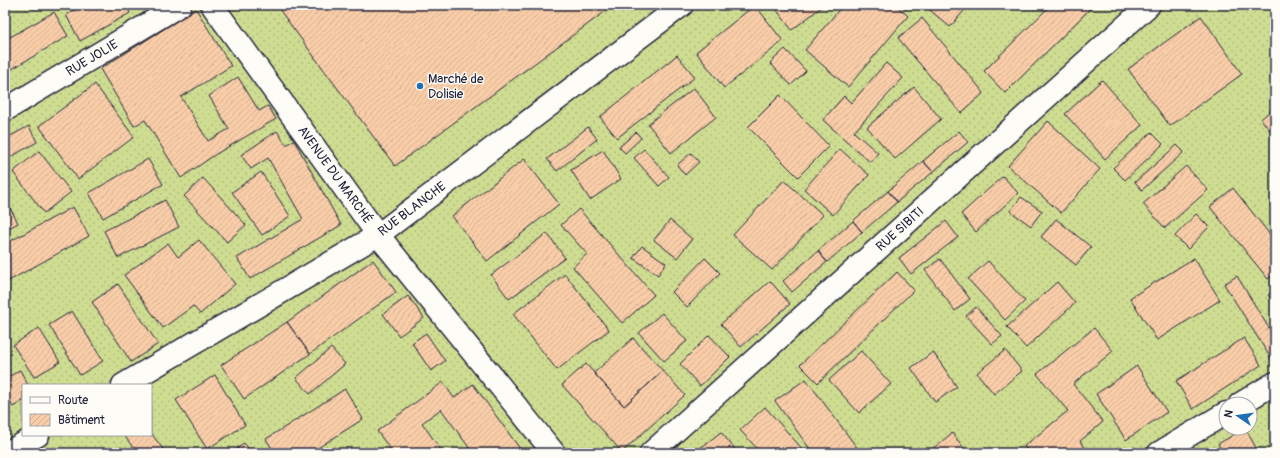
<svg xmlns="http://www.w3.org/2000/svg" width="1280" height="458" viewBox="0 0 1280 458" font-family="Pangolin,sans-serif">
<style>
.grass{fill:url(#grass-dots);stroke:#788066;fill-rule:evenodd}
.building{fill:url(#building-hatch);stroke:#22223b}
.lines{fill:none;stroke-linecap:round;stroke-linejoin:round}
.minor-casing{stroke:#22223b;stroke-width:25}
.minor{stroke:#fdfcf7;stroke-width:22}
.poi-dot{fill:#1f6fb2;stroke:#fdfcf7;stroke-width:1.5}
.labels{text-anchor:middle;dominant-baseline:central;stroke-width:3;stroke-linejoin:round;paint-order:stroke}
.street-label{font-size:13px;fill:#22223b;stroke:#fdfcf7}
.poi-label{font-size:13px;fill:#22223b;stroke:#fdfcf7;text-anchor:start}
</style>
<defs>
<pattern id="grass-dots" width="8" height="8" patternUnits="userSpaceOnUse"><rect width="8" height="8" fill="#cedd91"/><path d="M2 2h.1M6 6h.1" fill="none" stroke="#b1bd7e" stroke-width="1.8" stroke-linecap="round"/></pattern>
<pattern id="building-hatch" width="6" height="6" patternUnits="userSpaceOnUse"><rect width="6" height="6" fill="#f9cda8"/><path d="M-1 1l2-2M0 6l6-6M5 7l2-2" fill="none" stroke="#d5b092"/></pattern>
</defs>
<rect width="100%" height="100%" fill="#fcf3e7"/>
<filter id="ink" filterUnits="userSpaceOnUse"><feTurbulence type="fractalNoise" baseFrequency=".025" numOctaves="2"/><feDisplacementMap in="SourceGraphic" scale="8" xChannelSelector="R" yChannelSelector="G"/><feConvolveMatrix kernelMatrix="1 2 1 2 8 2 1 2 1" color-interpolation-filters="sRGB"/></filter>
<g filter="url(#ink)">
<path class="grass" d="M5,5h1270v448h-1270zM23,385h128v50h-128zM1226,404h24v24h-24z"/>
<path class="building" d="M84,5h42l4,8 -50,28 -14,-26z
M276,5h338l-219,161z
M755,5l28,36 -59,47 -28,-36z
M773,5h51l-32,25z
M843,5h53l12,11 -60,71 -43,-37z
M924,5h45l-19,22z
M1051,5h43l-89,88 -21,-22z
M196,9l35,57 -50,31 27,44 21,-12 -20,-33 29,-19 21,34 9,-5 8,13 -60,35 -35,24 -36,-58 -11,6 -34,-57z
M54,12l14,24 -63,37v-33z
M1201,16l41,58 -72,52 -42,-57z
M922,18l62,75 -23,20 -63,-75z
M785,49l21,22 -15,14 -21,-22z
M677,55l18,22 -78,61 -17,-21z
M886,63l17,15 -49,54 24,21 -8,9 -47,-42 21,-24 7,7z
M1102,80l40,45 -37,34 -40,-45z
M95,84l39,53 -56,42 -39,-53z
M914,87l27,32 -46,40 -28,-32z
M694,88l22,29 -45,36 -23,-29z
M780,95l49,51 -31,31 -50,-50z
M1275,107v30l-14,-18z
M1048,121l52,48 -39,44 -53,-47z
M29,126l8,16 -32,18v-21z
M588,127l9,12 -40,32 -10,-12z
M277,131l9,14 8,-5 47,85 -91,54 -13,-21 66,-39 -35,-61 -17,11 -10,-14z
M959,131l9,11 -35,30 -10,-11z
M636,132l5,6 -16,15 -6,-6z
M1151,132l12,12 -38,36 -12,-12z
M1177,145l7,7 -42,38 -7,-8z
M644,149l25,28 -10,9 -25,-28z
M840,149l29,26 -36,40 -29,-26z
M603,150l18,29 -31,21 -19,-30z
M39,151l32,41 -27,21 -31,-41z
M691,153l8,9 -14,13 -8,-10z
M148,159l15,25 -60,34 -14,-25z
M524,159l35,45 -72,57 -35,-45z
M923,161l10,11 -36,30 -9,-11z
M1186,166l22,24 -43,38 -22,-24z
M261,172l29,44 -28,19 -30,-43z
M1003,176l15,17 -42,39 -15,-18z
M203,178l43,47 -19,17 -43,-46z
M784,180l39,35 -51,55 -39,-35z
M1233,188l42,53v32l-7,6 -58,-72z
M888,191l9,11 -35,30 -9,-11z
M1021,197l21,14 -11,15 -21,-15z
M5,198l13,25 -13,7z
M165,200l14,27 -61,31 -14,-27z
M73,207l16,29 -84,47v-39z
M579,209l75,86 -32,28 -49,-56 14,-13 -26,-29z
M1196,214l13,13 -21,22 -13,-13z
M1056,219l35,28 -15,18 -35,-28z
M670,220l22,19 -15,19 -23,-18z
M853,221l9,11 -35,30 -9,-11z
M946,221l12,16 -47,37 -12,-16z
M547,233l18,25 -56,41 -18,-24z
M199,240l36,44 -35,30 -7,-8 -30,22 -39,-53 44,-32 10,14z
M642,246l24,17 -8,12 -25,-17z
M818,251l9,11 -35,30 -9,-11z
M705,258l15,15 -33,34 -15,-15z
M1194,258l26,42 -63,40 -27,-42z
M940,259l30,40 -15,12 -30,-41z
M373,260l23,32 -86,62 -23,-32z
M988,261l37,40 -20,19 -37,-41z
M897,272l17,18 -96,93 -18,-18z
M565,274l44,56 -52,40 -44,-56z
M1237,276l38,62v20l-3,2 -48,-76z
M770,281l20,23 -49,43 -20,-23z
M1057,282l18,21 -49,45 -19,-21z
M118,284l40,60 -27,18 -39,-60z
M1275,290v15l-7,-10z
M408,296l16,22 -25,18 -16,-22z
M976,307l26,29 -10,8 -26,-28z
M72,311l31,50 -23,14 -31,-50z
M662,313l25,28 -23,20 -25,-28z
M287,322l23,32 -66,45 -23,-34z
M39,328l21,34 -26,15 -21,-32z
M1094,328l19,23 -40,33 30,38 -23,19 9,12h-60l-5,-7 44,-35 -31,-37z
M426,333l19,28 -14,10 -19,-28z
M709,335l21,22 -30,29 -20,-22z
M633,338l30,33 -39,35 -30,-33z
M1244,338l17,27 -68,44 -17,-28z
M331,348l14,16 -35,30 -14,-16z
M1005,350l17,21 -28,23 -17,-21z
M861,351l30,33 -32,29 -30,-33z
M933,352l24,35 -22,15 -24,-34z
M586,364l38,42 39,-35 22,24 -63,57 -60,-67z
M1137,366l30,46 -41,28 -30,-46z
M20,370l8,15h-5v16l-10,6 -8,-14v-14z
M215,375l30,50 -38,24 -31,-49z
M806,379l55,74h-48l-38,-52z
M443,382l11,16 19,-14 50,69h-50l-32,-44 -19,14 21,30h-50l-16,-22z
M345,389l18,30 -53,34h-35l-9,-14z
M765,407l41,46h-45l-21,-23z
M1245,428l14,25h-36l-5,-9z
M721,432l16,20 -43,1z
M151,433l15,20h-29l-13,-18h27z
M952,433l16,20h-36l-2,-2z
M244,443l8,10h-20z
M121,447l4,6h-12z"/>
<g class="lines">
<g class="minor-casing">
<path id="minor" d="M212,5l166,230 176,218
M5,110l175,-105
M123,385l255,-150 304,-230
M1240,404l35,-21
M7,453l31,-18
M651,453l498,-448
M1159,453l67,-40"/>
</g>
<use href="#minor" class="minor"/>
</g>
</g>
<circle class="poi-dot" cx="420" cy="86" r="4"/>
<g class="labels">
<g class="street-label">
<text transform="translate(92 58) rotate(-31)">RUE JOLIE</text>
<text transform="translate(335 175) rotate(54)">AVENUE DU MARCHÉ</text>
<text transform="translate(412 209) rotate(-37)">RUE BLANCHE</text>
<text transform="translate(900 229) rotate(-42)">RUE SIBITI</text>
</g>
<g class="poi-label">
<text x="428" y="79">Marché de<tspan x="428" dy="15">Dolisie</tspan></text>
</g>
</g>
<rect width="1280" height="458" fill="none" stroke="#fdfcf7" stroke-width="20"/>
<rect x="10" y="10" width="1260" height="438" fill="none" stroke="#22223b" stroke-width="1.5" filter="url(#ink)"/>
<rect x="22" y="384" width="130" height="52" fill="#fdfcf7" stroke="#a5a5ac"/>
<rect x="30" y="397" width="20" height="6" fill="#fdfcf7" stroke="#a5a5ac"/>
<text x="58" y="404" font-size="12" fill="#22223b">Route</text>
<rect x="30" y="414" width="20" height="12" fill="url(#building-hatch)" stroke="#a5a5ac"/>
<text x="58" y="424" font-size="12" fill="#22223b">Bâtiment</text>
<g transform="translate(1238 416) rotate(283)"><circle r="19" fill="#fdfcf7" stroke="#a5a5ac"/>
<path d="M0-3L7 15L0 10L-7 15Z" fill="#1f6fb2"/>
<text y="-6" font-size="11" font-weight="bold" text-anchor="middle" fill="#22223b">N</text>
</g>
</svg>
